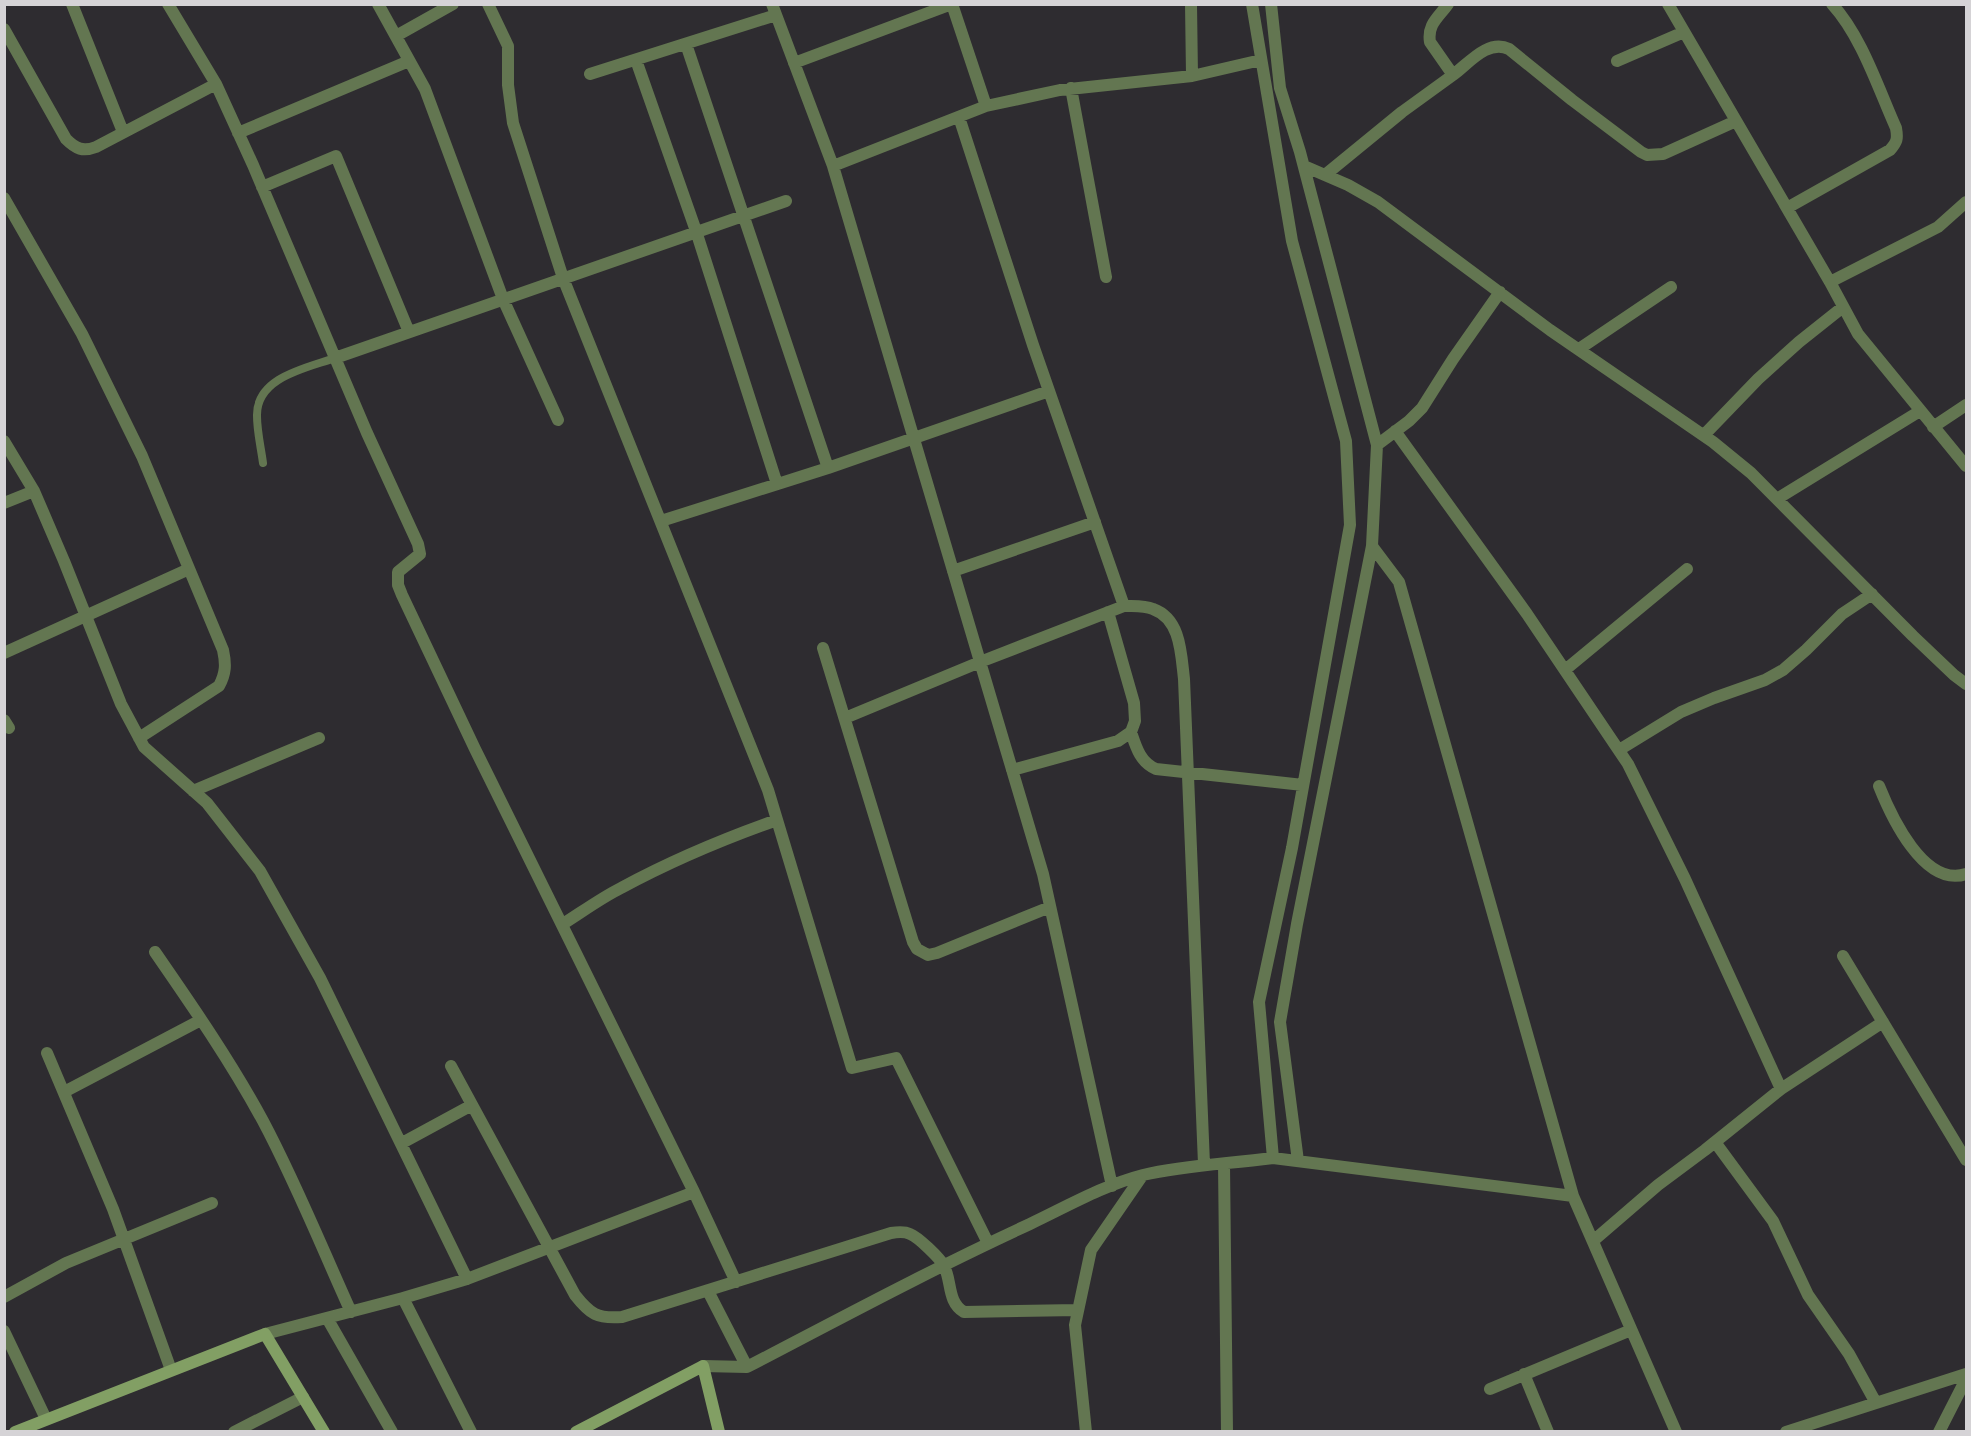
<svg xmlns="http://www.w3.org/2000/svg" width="1971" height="1436" viewBox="0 0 1971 1436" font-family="'Times New Roman',serif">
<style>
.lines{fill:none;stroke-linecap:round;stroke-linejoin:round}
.lane{stroke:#637651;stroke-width:8}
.street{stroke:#637651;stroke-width:12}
.secondary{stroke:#829f64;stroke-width:12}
</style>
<rect width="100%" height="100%" fill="#2e2c30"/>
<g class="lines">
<path class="lane" d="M263,463c-2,-15 -6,-32 -6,-47 -1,-39 50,-48 78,-58"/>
<path class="street" d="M72,4l51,128
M168,4l48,80 37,81 114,268 51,111 2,10 -22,18v13l4,10 73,154 219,443 -227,87 -64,19
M378,4l47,85 78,210 55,121
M488,4l20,42v39l5,38 50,155 205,512 84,278 44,-10 92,185
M772,4l61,162 210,708 69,312
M1191,4l1,72
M1252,4l40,237 54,200 4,84 -58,323 -33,154 14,156
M1271,4l9,84 20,64 77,293 -5,101 -75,378 -17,98 18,139
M1668,4l162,278 28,52 108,132
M4,29l62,110c10,10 17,13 30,8l120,-63
M396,36l57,-32
M686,44l142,424 221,-77
M636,60l60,171 81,253
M1617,61l67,-29
M794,63l158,-59
M590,74l186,-59
M1453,75c16,-12 35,-36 56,-26l63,51 69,52 6,3 16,-1 73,-33
M1071,88l35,189
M986,106l74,-16 132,-14 69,-16
M238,133l171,-72
M833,166l153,-60 -34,-102
M1304,166l44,19 30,17 172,128 163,112 38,31 162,163 41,39 12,9
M1325,175l77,-63 51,-37 -23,-33c-3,-18 9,-25 18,-38
M262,187l74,-31 73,176
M4,198l78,136 60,122 81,194c3,14 3,23 -4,36l-80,52
M1787,208l103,-58c7,-8 8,-11 6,-22 -18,-40 -34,-91 -64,-124
M1830,282l108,-55 28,-25
M1579,349l92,-62
M335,358l451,-157
M1933,427l33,-22
M1395,431l132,183 101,150 57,115 96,210
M1704,435l54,-56 41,-37 44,-35
M4,441l30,50 30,70 57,143 23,43 63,56 53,68 60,107 147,301
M1377,445l32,-24 13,-13 31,-49 47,-67
M1777,499l143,-88
M4,503l30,-12
M661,521l167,-53
M1372,546l27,36 174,614 103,236
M953,571l142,-49
M1124,606c10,0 20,-1 29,3 28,10 28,45 31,70l20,485
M823,648l90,294 4,7 11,6 9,-2 113,-46
M4,653l185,-84
M1565,670l122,-101
M845,718l135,-56 144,-56 -91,-261 -74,-228
M4,720l5,8
M1131,732c5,15 9,30 25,37l147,16
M1619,750l62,-38 33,-14 51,-18 18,-10 23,-20 36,-36 30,-20
M1012,770l106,-29 13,-9 4,-11 -1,-18 -26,-91
M1879,786c12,30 45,102 87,88
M193,791l126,-53
M563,924c19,-12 38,-26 58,-36 50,-27 102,-49 156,-68
M155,952c38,55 76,110 108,169 33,62 59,127 88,191
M1843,956l123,204
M47,1053l66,156 58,161
M451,1066l124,229c15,19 22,24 47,22l269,-84c6,-1 13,-2 19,1 8,3 30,24 34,32 8,15 3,36 20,46l114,-2
M64,1092l137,-72
M1715,1142l58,79 35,74 41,59 27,49
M402,1143l70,-38
M1224,1164l3,268
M694,1192l42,90
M1593,1241l65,-56 47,-35 76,-61 102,-67
M708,1291l39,76
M4,1297l62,-34 146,-60
M327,1318l65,114
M4,1331l42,88
M265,1334l138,-36 68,134
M703,1366l44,1c94,-49 187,-99 283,-143 36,-17 74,-39 113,-49 43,-10 86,-11 130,-17l300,38
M1524,1374l24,58
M1490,1389l141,-59
M234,1432l69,-35
M1086,1432l-11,-107 16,-75 51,-74
M1786,1432l180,-58
M1939,1432l27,-53"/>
<path class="secondary" d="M15,1432l250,-98 59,98
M576,1432l127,-66 16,66"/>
</g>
<rect width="1971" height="1436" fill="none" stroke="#d5d3d6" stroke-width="12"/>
</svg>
